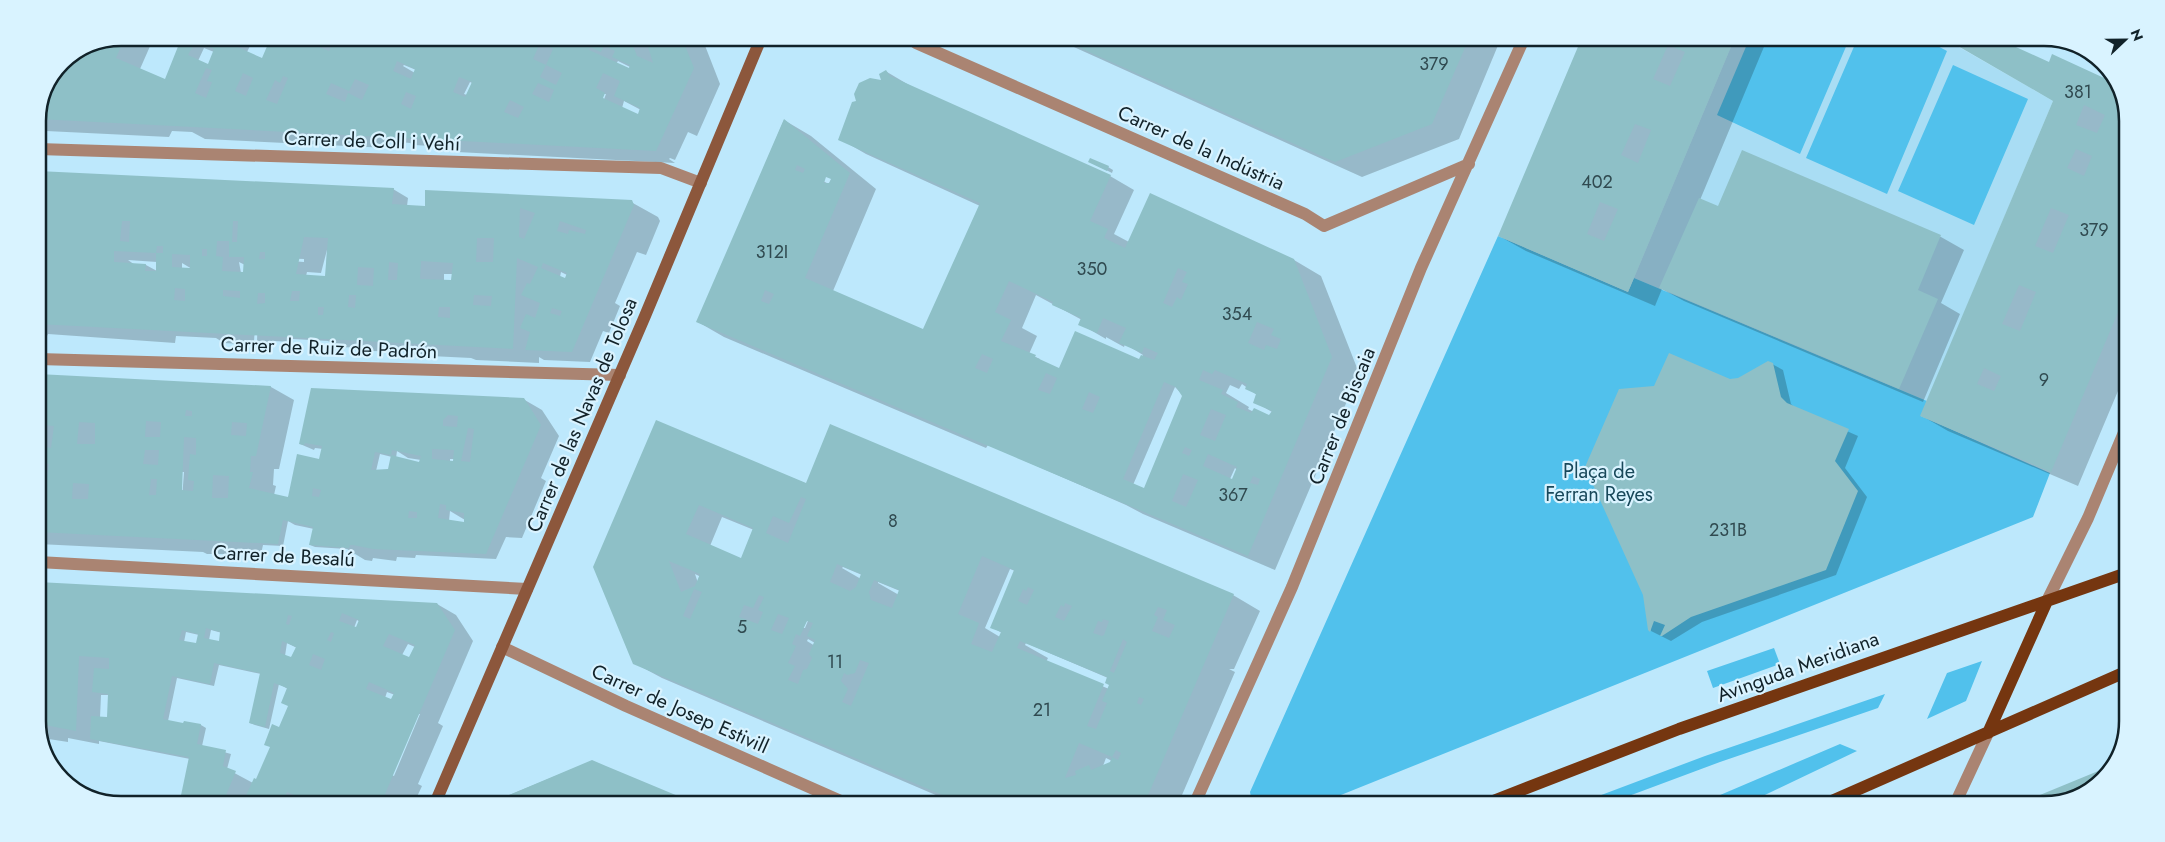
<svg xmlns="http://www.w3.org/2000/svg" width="2165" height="842" viewBox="0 0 2165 842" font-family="Jost,sans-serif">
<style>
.built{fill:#a9ddf4}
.green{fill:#51c1ec}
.shadow{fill:#0003;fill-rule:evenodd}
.building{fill:#8ec0c7;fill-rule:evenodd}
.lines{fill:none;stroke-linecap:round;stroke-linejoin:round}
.minor{stroke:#aa8472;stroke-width:12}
.secondary{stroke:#8c573c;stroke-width:12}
.primary{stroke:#753610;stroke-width:12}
.labels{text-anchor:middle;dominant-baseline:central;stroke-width:4.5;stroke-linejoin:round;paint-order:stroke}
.number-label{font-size:18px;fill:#304a50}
.street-label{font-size:20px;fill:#112229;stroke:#d9f3ff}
.park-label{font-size:20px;fill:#18485a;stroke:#d9f3ff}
.rim{fill:none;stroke:#112229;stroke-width:2.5}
</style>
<rect width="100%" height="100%" fill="#bde8fc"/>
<path class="built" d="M1733,42h217l103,59 -126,300 -293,-123z"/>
<path class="green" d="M1748,42h100l-48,112 -83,-39z
M1856,42h74l17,9 -60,143 -81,-36z
M1953,65l75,34 -54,126 -76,-34z
M1498,236l130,56 6,-14 293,123 -6,15 129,57 -17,44 -712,286h-69l-2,-11z
M1774,648l6,16 -67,24 -6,-17z
M1982,661l-16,40 -39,18 20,-46z
M1885,694l-7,14 -158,54 -110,41h-30l125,-47z
M1840,744l17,7 -111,53h-47z"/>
<path class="shadow" d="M1581,42h185l-66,158 19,7 23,-55 199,85 23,13 -23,53 19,11 -37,88 -239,-101 -22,-12 -7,17 -129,-55 -27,-15z
M2055,42h16l27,19z
M704,43l16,41 -23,52 -9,-4 -13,28 -5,-2 -1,1 6,4 -218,-11 -9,-5 -34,-2 -4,-2 -19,-2 -3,7 -183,-9 -13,-7 -20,-1 -3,6 -123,-6 -8,-5v-10l24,-54 27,-18h62l-11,25 25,12 16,-37h70l-4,8 16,7 6,-15zM204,48l10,4 -6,14 -10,-5zM618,61l12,6 -1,3 -13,-6zM404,65l12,5 -1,3 -12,-7zM470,82l2,1 -5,12 -3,-1zM603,94h3l-4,11zM624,101l17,9 -3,6 -16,-8z
M1065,43h434l-40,96 -97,38z
M2049,64l67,21 11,30 -1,257 -48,114 -130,-55 -26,-15 132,-315z
M887,72l27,16 196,88 24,14 -20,44 15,8 165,18 27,16 38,97 -84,197 -132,-56 -17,-9 -126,-55 -12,-5 -2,3 -262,-111 -26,-15 86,-202 27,16 65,53 -43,102 91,40 56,-125 -114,-52 -26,-15 17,-37 25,-20zM825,175l7,3 -3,6 -6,-3zM1036,295l46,25 -2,4 26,15v-2l18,10 1,-3 18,11 -3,5 -80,9 -21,-8 1,-2 -11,-5 8,-18 -15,-8zM1242,384l15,11 -2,7 17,10 -2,5 -16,-5 -6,-3 1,-2 -23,-14 4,-8 9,4zM1175,387l9,9 -40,94 -11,-5zM1235,468l2,2 -4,11 -3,-2z
M1094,164l14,3 5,3 -1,3z
M38,172l355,17 15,9 -1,8 19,1 205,-5 27,15 2,4 -14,34 -9,-3 -22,51 5,3 -11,27 -6,-2 -13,31 -46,-2 -5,-3v6l-63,-3 -5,-2 -61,-3 -5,-3 -32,-1 -5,-3 -30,-1 -10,-6 -35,-2 -1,3 -18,-1v5l-50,-3 -8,-5 -40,-2 -1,7 -127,-9 -1,2h-9zM327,250l-1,28 -20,-2 1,-4 14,1zM274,258l30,1v3l-27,-2zM128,260l29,2v9l-11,-6h-11zM239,262l6,3 -1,8h-3zM182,263l10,6 -10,-1zM561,272l6,3 -1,5 -6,-3zM444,274h9v8l-9,-1zM256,307h2l-1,35h-3z
M1772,364l11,6 8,34 4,4 63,28 -13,32 22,29 -31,78 -134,47 -31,19 -20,-10 -7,-37 86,-214h8z
M38,376l233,11 23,13 -15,69h-5l-1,16 3,1 -2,9 13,3 33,-38 3,-11 -8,-1 -1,2 -14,-6 223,-45 19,11 17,26 -18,42 5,3 -24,57 -16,-1 -10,22 -80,-4 -1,3 -18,-1 -1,4 -23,-3 -1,3 -7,-1 -18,-11 -32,-2 -5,-2 4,-16 -19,-4 -7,-4 -5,25 -20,-1 -2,9h-54l-4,-2 -165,-8zM397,451l11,7 13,2 -2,3 -23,-5zM380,454l12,3 -3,13 -13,1zM450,459h5l4,4 -9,-1zM182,472h2l-2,27 -1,-21zM450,511l15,9v3l-16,-2z
M657,422l150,62 426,111 27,16 -26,58h-5l6,3 -56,130h-227l-290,-124 -28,-15zM722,517l32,13 -13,30 -31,-14zM843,567l19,8 -1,4 -19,-11zM1010,569l5,2 -23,56 10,6 -2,4 -15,-9zM695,574l6,3 -3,6zM878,582l22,9 -1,4 -21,-12zM810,616l-5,12h-3zM808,639l7,4v3l-8,-5zM1026,643l82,35 3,7 -2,4 -63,-27 2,-4 -23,-13zM1106,758l6,3 -1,2 -8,3z
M38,584l399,20 19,11 17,26 -35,82 5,3 -25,58 4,2 -7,15 -234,-1 9,-41 -91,-18v3l-31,-6v4l-26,-4 -4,-11zM357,620l3,2 -3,7 -3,-1zM211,630l11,3 -2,9 -11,-2zM186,632l13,3 -2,10 -13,-3zM287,643l10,5 -5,11 -7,-3zM408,644l7,3 -5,12 -8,-4zM219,665l42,9 -11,49 5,2 14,4 10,-45 9,5 1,17 -32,75 -4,2 -26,-14 4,-15 -29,-8 4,-18 -5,-3 -16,-3 -1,3 -16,-4 9,-43 37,8zM387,692l8,3 2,8 -12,-5zM101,695h8l-1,24 -8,-1zM418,714h2l-26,62 -2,-1z
M592,761l95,40h-191l1,-1z
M2107,769l-16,21 -47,14h-21z"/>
<path class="building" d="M1580,42h153l-105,250 -130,-56zM1668,45l17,7 -15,34 -17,-7zM1635,124l16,6 -13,33 -17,-8zM1600,202l18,7 -14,32 -17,-7z
M1951,42h54l44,20 3,-8 63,29 12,32v23l-2,4 2,1 -1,150 -75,179 -131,-56 133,-315zM2084,105l21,10 -8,18 -21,-8zM2076,149l16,7 -8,20 -17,-8zM2051,208l18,7 -16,38 -18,-7zM2019,285l17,7 -16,39 -18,-7zM1984,368l17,8 -7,15 -17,-7z
M2060,42h11l15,11 -1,1z
M540,43l-7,16 13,6 -6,12 16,8 6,-12 -16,-8 7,-16 -12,-6h91l5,13 16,7 -6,-20h37l10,25 -38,83 -618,-32 24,-57 27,-18h33l-6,14 49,21 14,-35h15l-6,11 20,9 6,-15 -13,-5h30l31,14 6,-14h44l17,7 3,-7zM604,45l11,6 -3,6 18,8 -1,3 -40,-18 1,-3 11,5zM397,61l18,8 -4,10 -18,-8zM206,68l6,2 -5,11 5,1 -6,16 -11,-5zM243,73l10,5 -7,18 -11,-5zM603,73l17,8 -6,15 26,12 -2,6 -35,-16 2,-5 -9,-5zM283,76l5,2 -11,26 -11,-4 9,-20 5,3zM459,77l13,5 -7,15 -12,-5zM355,79l14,6 -7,15 -14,-7 -3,9 -19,-8 5,-11 18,8zM538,83l16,7 -5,12 -17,-8zM406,92l10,4 -5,13 -10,-5zM510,100l14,7 -6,11 -14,-6z
M1069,43h398l-35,81 -97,38z
M886,70l4,6 221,99 -21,46 18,8 -4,9 21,10 25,-55 144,66 38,98 -84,199 -552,-234 88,-203 66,54 -45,105 118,51 57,-126 -142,-63 14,-38 4,-1 -2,-7 5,-11 11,-5 11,2 -2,-6zM797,165l8,4 -2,4 -8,-3zM826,177l5,2 -2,4h-5zM1178,268l9,4 -5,10 6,2 -7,16 -4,-3 -5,10 -9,-4zM1009,281l44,21 -1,3 29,13 -3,7 19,8 6,-15 23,10 -7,15 23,10 2,-6 14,6 -4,7 -13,-5 -2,4 -64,-28 -16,37 -24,-11 1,-2 -35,-14 10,-21 -16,-8zM765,290l9,4 -5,10 -8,-3zM1257,322l17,7 -3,6 10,4 -4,10 -11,-4 -2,5 -16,-7zM982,354l11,5 -6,14 -12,-5zM1203,370l9,4 3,-4 32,14 -2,5 11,5 -3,9 19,8 -3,4 -15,-7 -3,5 -15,-6 2,-5 -17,-8 2,-4 -24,-10zM1046,373l11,5 -7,16 -12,-4zM1164,382l12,5 6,9 -38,92 -21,-9zM1089,392l11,5 -7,16 -11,-4zM1211,409l15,6 -11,26 -15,-6zM1185,447l7,3 -3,6 -7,-3zM1208,454l29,13 -5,12 -29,-13zM1183,474l15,6 -12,27 -14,-6zM1253,476l7,3 -2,6 -8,-2z
M1742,150l199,85 -23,55 20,9 -39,90 -240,-101 40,-90 19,8z
M1090,158l19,8 -2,5 -19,-9z
M38,171l356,17 -2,16 33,2v-16l207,10 2,5 -62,147 -47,-2 5,-18 -10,-4 6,-14 9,4 5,-15 -19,-8 6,-12 3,1 8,-17 -21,-9 -4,91 -475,-25zM520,208l15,5 -11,26 -5,-2zM122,221h8l-1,21 -9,-1zM233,221h5l-1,21h-5zM560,221l26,9 -1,4 -16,-4 -1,4 -11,-3zM304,237l24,1 -3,38 -29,-2zM477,238h17l-1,24h-17zM217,241h12v16h15l-1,15 -21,-1 1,-14 -7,-1zM157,246h6v7h-7v18h-11l1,-7 -32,-2v-11l42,2zM202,249h5v7h-5zM260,252h5v7h-6zM172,254l18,1v13l-18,-1zM421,261l32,2 -2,17 -31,-1zM389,262l9,1 -1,17h-9zM543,263l24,10 -2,5 -24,-10zM358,267l16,1 -1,18 -16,-1zM175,288l10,1v12l-11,-1zM223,290l17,1v7l-17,-2zM292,291h8l-1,10h-9zM258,293h7v10l-8,1zM349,295h7l-1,13 -7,-1zM474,295l18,1 -1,10 -18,-1zM318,307h6l-1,8h-5zM439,307h11v11l-12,-1zM552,308l10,3 -2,5 -10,-3z
M1669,353l61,26 8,-1 30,-17 5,2 8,34 6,6 62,26 -14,32 23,30 -32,79 -135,47 -29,19h-2l5,-11 -11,-4 -4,11 -2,-2 -5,-35 -58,-128 34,-78 35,-3z
M38,374l233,12 -15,70h-5l-1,16h3l-4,16 39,9 9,-43 22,5 3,-13 -17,-3 -1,2 -5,-1 12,-56 213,10 17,27 -55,129 -113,-5 -20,-4h-3l-1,3 -40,-3 4,-18 -30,-7 -5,24 -240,-12v-50l8,1 3,-19 -11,-2v-16l13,2 3,-22 -10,-1 -2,15h-4zM186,410l6,1v5h-7zM448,415l10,1 -1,11 -14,-1v-6zM146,421l15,1 -1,15h-15zM79,422l16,1v21h-18zM232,422l15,1 -1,13 -15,-1zM468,428l6,1 -4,33 -9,-1zM184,437l12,1v17l-6,-1 -2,26 6,1 -1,10 -11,-1zM432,449l22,1 -1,11 -21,-2zM145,450h14l-1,15 -15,-1zM392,450l29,6 -2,6 -28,-7 -3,14 -17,1 4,-18 16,3zM213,475l16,1 -1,22h-16zM151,479h6l-1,16h-7zM73,483l16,1 -1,15h-16zM313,488l8,2 -2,7 -7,-1zM440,504l6,1v5l18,3v9l-26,-4zM409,511l8,1v6h-9z
M656,420l150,63 24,-59 404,170 -88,206 -7,2h-180l-326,-138 -40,-97zM801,497l5,2 -18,44 -22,-10 7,-17 16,7zM699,505l54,23 -12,30 -55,-24zM982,556l32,14 -24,58 11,4 -9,20 -21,-8 8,-21 -21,-9zM669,561l31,13 -5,12 -14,6zM837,564l24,10 -5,13 -6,4 -20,-9zM874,580l25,10 -7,18 -21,-8 -2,-8zM1028,587l6,3 -7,15 -9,-4 5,-12 3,2zM694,589l8,3 -12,27 -7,-3zM759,595l5,2 -6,13 5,2 -5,12 -19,-7 5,-12 9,3zM1065,603l7,3 -8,15 -9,-4 6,-12 3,2zM1158,607l9,3 -4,10 12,5 -6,13 -17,-7 6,-14 -4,-2zM778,614l11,4 -7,16 -11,-4zM1103,619l6,2 -5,14 -2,1 -9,-3 5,-12 4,1zM807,621l6,2 -6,13 8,4 -6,14 3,4 -5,11 -4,1 -5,14 -10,-4 7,-14 -7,-3 8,-17 -4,-2 4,-10 4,2zM1123,639l4,3 -13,31 -4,-2zM1020,641l87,36 -2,6 4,2 -7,16 5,2 -11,26 -9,-3 17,-42 -87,-36zM860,660l9,3 -18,43 -9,-4 6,-13 -7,-8 3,-8 3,2 8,-2zM1139,697l5,2 -3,6 -4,-2zM1079,743l33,14 4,-7 5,3 -3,7 -6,-3 -2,5 -19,8 -2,-5 -14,6 1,4 -11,3z
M38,582l399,21 18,27 -73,171 -76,-1 -19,-8 -4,8h-39l10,-22 2,1 14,-32 -6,-2 8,-21 7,3 9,-21 -7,-3 6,-15 -13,-5 -9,44 -16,-4 11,-50 -46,-10 -4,21 -38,-8 -9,43 20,4 1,-2 17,3 -4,20 29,6 -3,16 13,5 -12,29h-44l9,-43 -99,-18 1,-23 16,1 1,-23 -16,-2 2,-24 15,1v-11l-30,-2 -3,75 -31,-6v5l-7,-1zM342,613l17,7 -3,7 -17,-6zM288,615l4,1 -3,9 -3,-1zM206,628l14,4 -1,9 -15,-3zM182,630l16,4 -2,9 -17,-3zM331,632l3,1 -3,9 -4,-2zM389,634l26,11 -6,12 -26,-11zM282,641l14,6 -5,10 -11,-4zM313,654l12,5 -4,11 -12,-5zM369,682l25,11 -3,6 -25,-10z
M592,760l14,6 84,35h-195z
M2108,767l-17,23 -47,14h-22l1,-2z"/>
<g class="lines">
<path class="minor" d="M916,43l389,171 19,12 145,-62
M38,149l623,19 40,15
M38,359l582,16
M38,562l489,27
M2047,601l41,-83 37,-88
M502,647l124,59 217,96
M1195,803l97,-216 129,-319 101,-225
M1955,804l33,-71"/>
<path class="secondary" d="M436,801l209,-485 114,-273"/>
<path class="primary" d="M1988,733l59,-132
M1488,803l191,-74 445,-155
M1825,804l298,-131"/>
</g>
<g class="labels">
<g class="number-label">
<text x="1434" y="64">379</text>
<text x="2078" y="92">381</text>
<text x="1597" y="182">402</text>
<text x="2094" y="230">379</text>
<text x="772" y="252">312I</text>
<text x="1092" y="269">350</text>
<text x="1237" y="314">354</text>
<text x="2044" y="380">9</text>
<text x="1233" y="495">367</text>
<text x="893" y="521">8</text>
<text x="1728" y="530">231B</text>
<text x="742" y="627">5</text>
<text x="835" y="662">11</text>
<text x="1042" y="710">21</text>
</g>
<g class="street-label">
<text transform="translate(372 141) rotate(2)">Carrer de Coll i Vehí</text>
<text transform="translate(1201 148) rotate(24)">Carrer de la Indústria</text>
<text transform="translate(329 348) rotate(2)">Carrer de Ruiz de Padrón</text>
<text transform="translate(582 415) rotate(-67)">Carrer de las Navas de Tolosa</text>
<text transform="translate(1342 416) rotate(-68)">Carrer de Biscaia</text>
<text transform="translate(284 556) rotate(3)">Carrer de Besalú</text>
<text transform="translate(1798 667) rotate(-20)">Avinguda Meridiana</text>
<text transform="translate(680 709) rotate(24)">Carrer de Josep Estivill</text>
</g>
<g class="park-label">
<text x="1599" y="471">Plaça de<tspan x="1599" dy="23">Ferran Reyes</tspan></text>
</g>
</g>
<path d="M0 0H2165V842H0ZM121 46H2044A75 75 0 0 1 2119 121V721A75 75 0 0 1 2044 796H121A75 75 0 0 1 46 721V121A75 75 0 0 1 121 46Z" fill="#d9f3ff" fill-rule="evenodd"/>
<path class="rim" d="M121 46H2044A75 75 0 0 1 2119 121V721A75 75 0 0 1 2044 796H121A75 75 0 0 1 46 721V121A75 75 0 0 1 121 46Z"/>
<g transform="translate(2125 40) rotate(68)" stroke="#d9f3ff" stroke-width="4" paint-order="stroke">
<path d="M0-4L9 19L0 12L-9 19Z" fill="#112229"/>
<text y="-8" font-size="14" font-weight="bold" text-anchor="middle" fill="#112229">N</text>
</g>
</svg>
